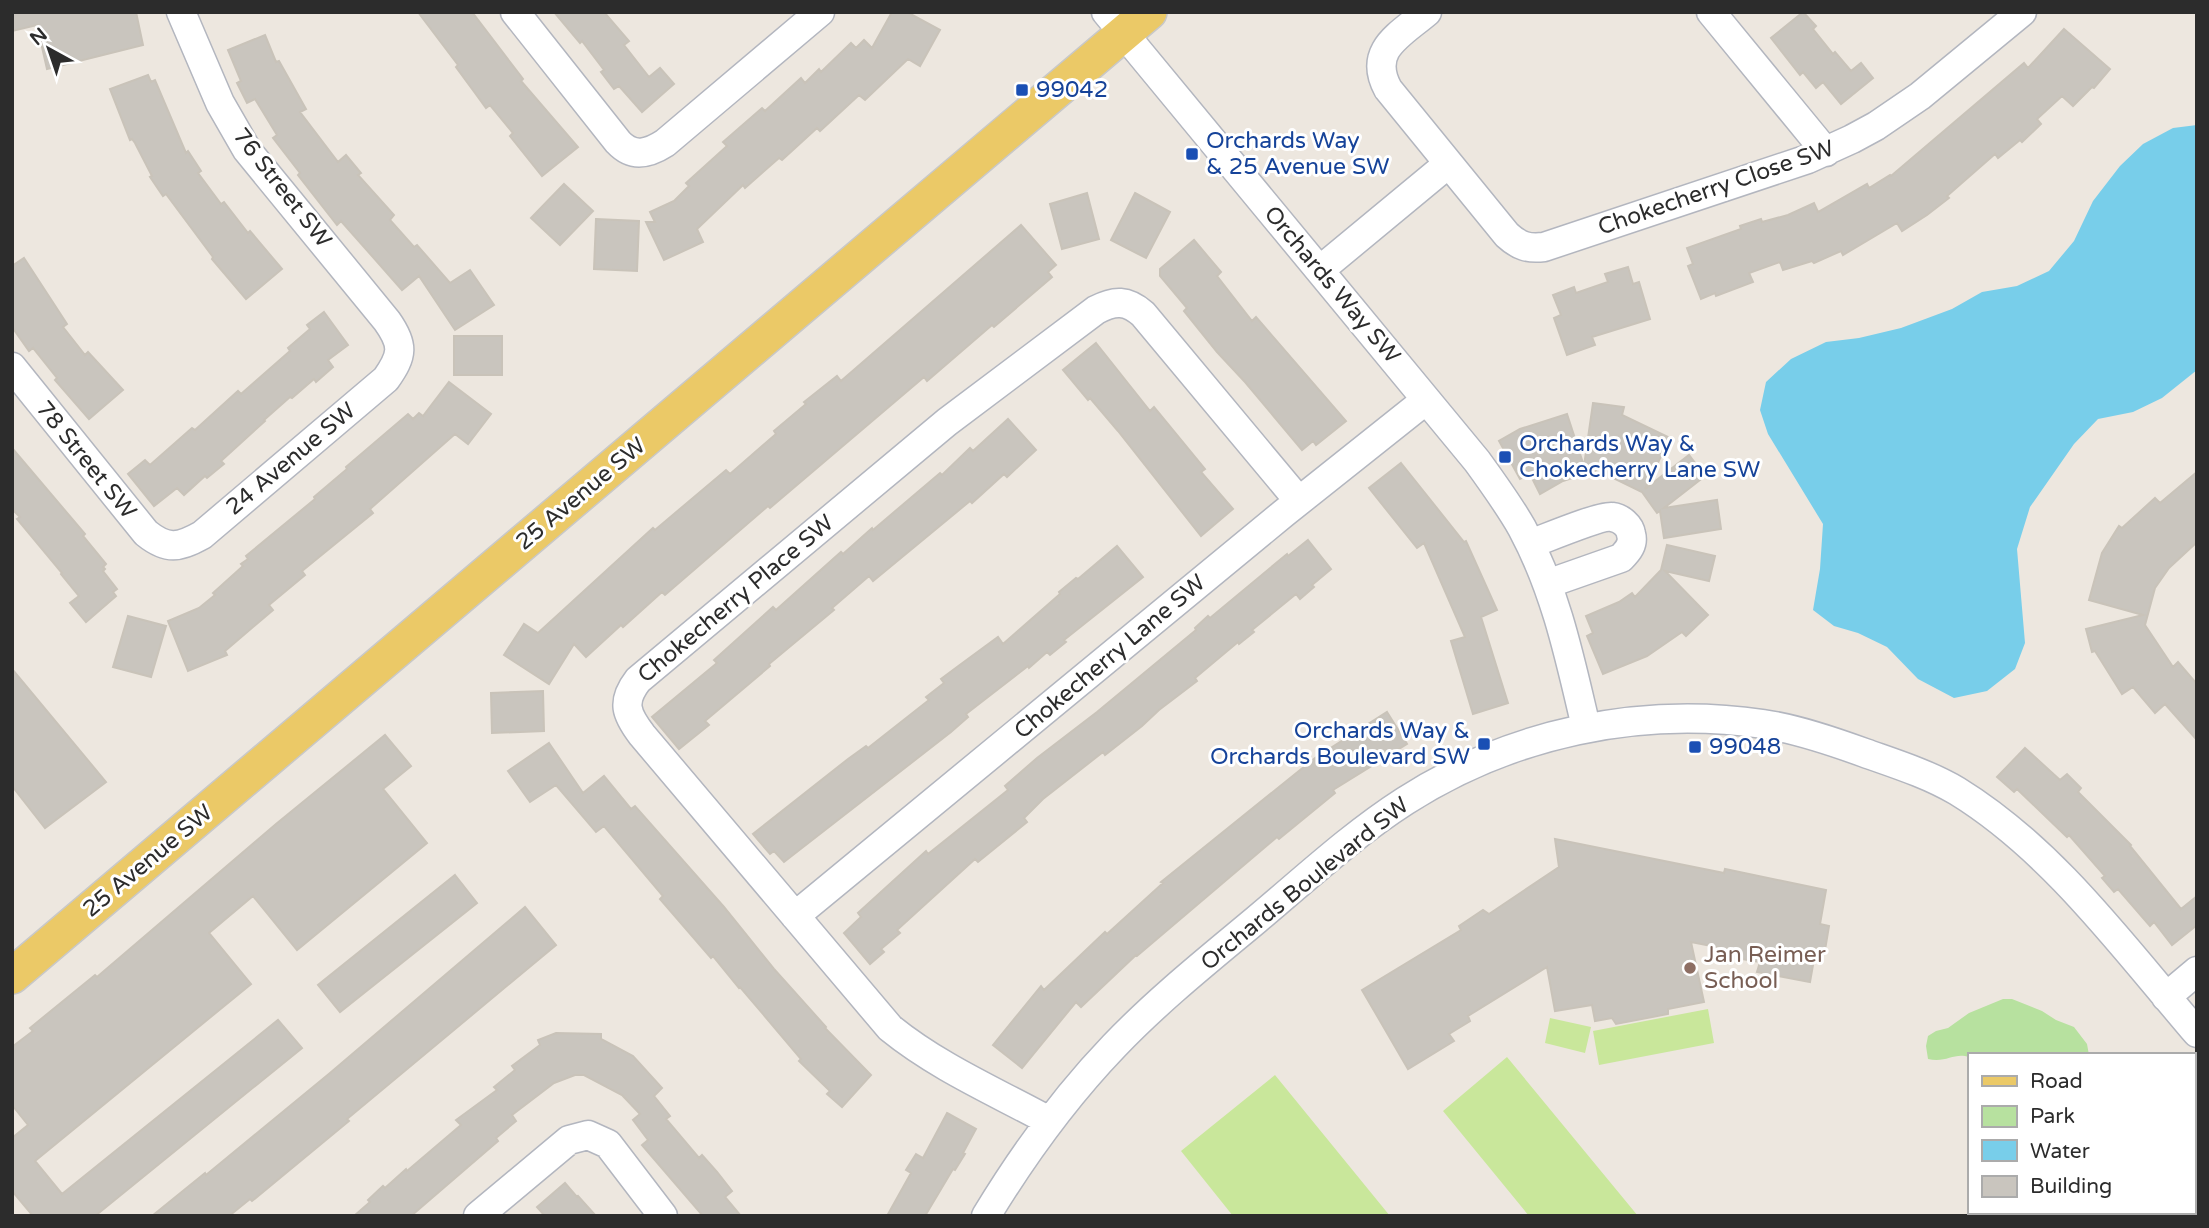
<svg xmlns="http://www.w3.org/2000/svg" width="2209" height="1228" viewBox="0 0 2209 1228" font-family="'Varela Round',sans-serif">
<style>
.green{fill:#b7e19f}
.pitch{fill:#c9e79b}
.water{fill:#78ceea}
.building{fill:#c9c5be;stroke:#c9c3b9;stroke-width:2}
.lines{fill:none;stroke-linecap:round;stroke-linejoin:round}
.minor-casing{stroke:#b3b6bf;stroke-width:31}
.major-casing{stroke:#c8c8c8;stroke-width:38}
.minor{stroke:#fff;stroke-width:28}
.major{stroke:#ebc967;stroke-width:35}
.transit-dot{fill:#1a4fb4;stroke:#fff;stroke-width:2.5}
.education-dot{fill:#8d6e63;stroke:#fff;stroke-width:2.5}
.labels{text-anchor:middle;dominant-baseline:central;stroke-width:6;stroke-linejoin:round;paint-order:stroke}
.transit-label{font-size:23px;fill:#164399;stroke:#fff;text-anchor:start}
.street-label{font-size:23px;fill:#2c2c2c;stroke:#fff}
.education-label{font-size:23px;fill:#785e54;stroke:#fff;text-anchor:start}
</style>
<rect width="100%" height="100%" fill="#ede7df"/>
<path class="green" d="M2003,999h9l30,12 14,9 18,7 13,17 2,11h-120v2c-15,-5 -22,6 -41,2l-2,-13 2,-10 8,-5 12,-3 21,-15z"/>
<path class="pitch" d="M1708,1009l6,34 -115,22 -6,-34z
M1550,1018l41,9 -6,26 -40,-10z
M1507,1057l131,159h-109l-86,-105z
M1275,1075l115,141h-157l-52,-65z"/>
<path class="water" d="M2197,125v245l-35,28 -29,14 -35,7 -24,25 -44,63 -13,42 8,94 -10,26 -28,22 -33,7 -36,-19 -31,-32 -29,-14 -24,-7 -21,-16 7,-41 3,-45 -55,-90 -8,-24 6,-28 25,-23 35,-17 33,-4 42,-10 51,-19 30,-17 35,-6 32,-15 25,-30 19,-40 27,-35 23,-22 30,-16z"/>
<path class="building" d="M12,12h124l7,33 -96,24 -10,-44 -25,6z
M418,12h54l51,67 -2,2 57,66 -36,29 -32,-40 3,-3 -23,-28 -4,3 -11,-15 -19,-26 2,-2z
M554,12h50l25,29 -5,4 25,32 11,-9 14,16 -32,28 -23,-26 -5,3 -13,-17 3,-2 -22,-29 -2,2z
M892,12h15l33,18 -20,36 -12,-7 -43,41 -6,-5 -39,36 -3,-3 -35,32 -3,-2 -34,30 -2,-3 -46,44 6,13 -39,18 -18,-38h9l-5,-10 24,-11 15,-15 -3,-3 41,-37 -4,-4 39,-34 3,3 36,-33 4,5 14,-14 2,3 30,-29 5,5 8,-8 8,8z
M1803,12l13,14 -3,3 20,25 2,-2 16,19 10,-8 12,15 -32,26 -18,-22 -7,6 -13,-16 -3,3 -29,-37z
M2064,29l46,40 -16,19 -2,-1 -19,19 -11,-10 -25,23 4,5 -19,18 -2,-2 -22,18 -3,-4 -48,42 2,2 -22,17 -25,16 -5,-8 -54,32 -2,-4 -27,12 -2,-2 -29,9 -3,-8 -31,11 4,9 -37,14 -1,-3 -14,6 -13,-33 5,-2 -6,-16 54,-19 -1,-3 21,-7 1,3 26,-7 26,-12 4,9 49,-28 2,4 21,-13 1,1 133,-113 4,5z
M265,35l11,27 3,-1 27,48 -6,3 38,50 8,-7 15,18 -3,2 36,40 -4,5 24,27 3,-2 33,38 20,-13 24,35 -39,25 -36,-54 -17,14 -61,-69 -4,4 -39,-50 2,-2 -27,-35 4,-3 -22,-36 -8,4 -10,-20 4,-2 -13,-31z
M148,75l3,7 4,-2 31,73 2,-2 13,20 -3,2 23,31 3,-2 24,31 2,-2 32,38 -36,30 -34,-40 1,-2 -47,-63 -3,2 -13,-19 2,-1 -17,-33 -3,-4 -2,1 -20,-51z
M564,184l29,27 -33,34 -29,-27z
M1087,193l12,46 -37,10 -12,-45z
M1135,193l35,19 -24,46 -35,-18z
M596,219l43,2 -2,50 -43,-2z
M1021,225l35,40 -8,7 4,5 -58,50 -2,-2 -65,56 -3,-4 -154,131 -2,-2 -103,89 -3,-3 -39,35 -2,-2 -35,32 -12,-13 -25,40 -45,-29 20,-31 14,9 115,-105 2,2 71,-60 4,4 46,-40 -2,-3 32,-27 -2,-2 33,-26 4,5z
M1194,240l27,32 -4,4 35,45 4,-4 90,104 -30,24 -3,-4 -11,9 -57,-68 -28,-30 -33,-41 3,-3 -27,-32v-7z
M24,258l43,66 -4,3 22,28 3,-3 35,38 -34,29 -34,-39 2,-2 -24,-30 -4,3 -17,-24v-61z
M1628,267l5,17 6,-2 11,37 -58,18 3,8 -28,10 -13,-37 7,-3 -8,-20 21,-8 2,6 32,-11 -3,-8z
M324,312l24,33 -20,15 5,7 -17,15 -2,-3 -22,19 -2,-1 -26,23 1,1 -44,40 3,3 -17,14 -2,-2 -21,19 -7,-7 -23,18 -26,-32 17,-14 5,5 42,-37 3,2 43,-39 3,3 49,-43 -2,-3 22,-19 -3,-4z
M454,336h48v39h-48z
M1096,343l54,68 4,-4 51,62 -4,3 32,37 -32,27 -83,-105 -28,-33 -2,2 -25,-30z
M449,382l42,32 -23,30 -13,-10 -85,75 3,4 -71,58 3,4 -36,30 4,5 -48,41 2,4 -39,16 -20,-50 31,-13 16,-13 -2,-2 30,-27 -2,-2 7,-5 -2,-3 69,-57 -1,-2 33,-28 -1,-2 62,-53 5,5 6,-6 4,3z
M1593,403l31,4 -2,8 48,23 -25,51 44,-34 16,21 -41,32 53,-8 4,29 -57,9 -4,-27 -3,2 -15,-21 -45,-22 -34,11 -23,13 -10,-20 -10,5 -21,-38 21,-12 47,-15 17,52z
M1008,419l28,31 -29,27 -3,-3 -32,29 -2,-2 -97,80 -4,-5 -37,32 2,2 -65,54 1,2 -65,55 4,4 -30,24 -27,-32 65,-54 -3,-3 59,-53 3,3 65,-58 2,2 29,-26 1,2 67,-57 2,2 28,-27 3,3z
M12,448l73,86 -2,2 23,28 -3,3 2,2 -2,2 14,18 -4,3 3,4 -30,26 -16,-19 9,-7 -18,-22 1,-1 -45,-54 3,-2 -8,-8z
M1401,463l63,79 2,-1 31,69 -16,7 27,86 -35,11 -22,-73 14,-4 -41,-94 -7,5 -48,-60z
M2197,472v70l-28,26 -14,20 -10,37 28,42 5,-5 19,22v56l-32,-36 -10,9 -22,-26 -11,7 -27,-43 -3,1 -6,-23 57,-14 -54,-15 13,-47 17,-27 3,2 33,-30 5,5z
M1308,540l23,29 -19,16 2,2 -14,12 -4,-5 -44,36 2,2 -15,12 -1,-2 -43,36 2,3 -38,29 -17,16 -37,29 -2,-3 -60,47 -19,19 3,4 -49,40 -3,-3 -78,71 3,3 -19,16 3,3 -14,12 -26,-31 17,-16 -3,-4 68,-62 2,3 80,-64 -3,-4 32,-28 60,-46 99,-82 -1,-2 13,-12 2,2 77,-64 1,2z
M1667,545l48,11 -6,25 -44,-10 43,44 -22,21 -4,-4 -35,24 -44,18 -16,-38 6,-3 -7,-17 33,-14 13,-9 3,4 26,-27z
M1117,546l26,31 -79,63 2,2 -16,13 -3,-3 -18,16 -1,-2 -62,48 2,3 -17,15 -167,130 -10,-11 -4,3 -17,-20 95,-75 18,-13 2,2 61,-48 -3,-3 18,-14 -3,-4 16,-12 41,-30 5,7 57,-50 -1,-2 17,-14 2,1z
M128,616l38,10 -15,51 -38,-10z
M12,669l94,113 -61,46 -33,-42z
M543,691l1,40 -52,2 -1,-40z
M1387,712l20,32 -74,46 2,3 -56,46 -2,-2 -140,119 -1,-1 -55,52 -5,-5 -54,66 -29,-23 48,-59 3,4 61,-58 2,2 56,-51 -2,-1 154,-124z
M385,735l26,31 -28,23 44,54 -130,107 -44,-54 -44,37 42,51 -216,177 27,33 216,-174 24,28 -207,168h-62l-21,-25v-53l16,-13 -16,-20v-58l21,-16 -3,-3 65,-53 2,2 179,-153z
M549,743l34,50 21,-17 27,33 4,-3 89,101 50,62 52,58 -1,1 46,47 -29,32 -15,-13 3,-3 -31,-30 2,-2 -61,-72 -1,1 -26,-32 -2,2 -51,-59 3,-3 -59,-70 -8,6 -40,-47 -26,17 -22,-31z
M2025,748l35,32 7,-6 14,14 -3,4 53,53 -1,1 51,63 16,-13v29l-25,20 -18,-23 -4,4 -32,-37 -4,3 -12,-14 3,-2 -36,-41 -2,2 -50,-48 -3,3 -17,-15z
M1555,839l169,34 1,-4 101,21 -6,34 9,2 -4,24 -9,-2 -6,34 -53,-10 3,-10 -19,-3 1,-7 -51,-10 13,60 -36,7v5l-52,10 -4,-6 -17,3 -3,-16 -37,6 -8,-44 -79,49 2,5 -21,13 5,7 -46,28 -46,-79 99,-60 -2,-4 24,-16 6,4 70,-47z
M455,875l22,28 -137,109 -22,-27z
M525,907l31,38 -209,174 2,2 -97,80 -2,-2 -21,17h-77l53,-43 1,2 124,-102z
M556,1033l45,1v5l32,17 29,32 -8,8 16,20 -4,3 33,39 3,-3 15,17 15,19 -7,6 16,19h-38l-61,-71 6,-5 -15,-20 7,-6 -18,-19 -38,-20h-9l-21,8 -42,32 4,6 -20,17 2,3 -87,75h-57l16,-14 -2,-2 15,-14 2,2 21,-19 1,2 54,-46 -5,-5 41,-30 -3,-3 21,-17 -3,-4 28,-21 -2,-5z
M947,1113l29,16 -13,24 2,1 -10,16 -2,-1 -28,47h-38l24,-43 -5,-3 10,-16 7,4z
M565,1183l12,14 1,-1 18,20h-51l-8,-9z"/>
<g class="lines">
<g class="minor-casing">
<path id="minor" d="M515,12l103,130c15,16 30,12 47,1l155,-131
M1106,12l371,449c16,22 32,44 45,67 34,63 48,131 64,199
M1427,12c-27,23 -60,38 -39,77l119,146c12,11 21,14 37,12l264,-88 44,-20 24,-13 44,-30 102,-84
M1711,12l115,140
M1320,270l128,-106
M12,367l134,166c21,17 33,15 56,2l184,-156c17,-24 18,-34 1,-58l-140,-171 -27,-47 -39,-91
M1530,544c14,-5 71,-29 82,-27 9,1 18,9 19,17 3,10 -3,17 -10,24l-74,26
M795,916l489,-403 142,-113
M2166,997l31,-26
M1049,1121c-53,-29 -111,-54 -159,-93l-248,-293c-16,-21 -21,-33 -4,-55l309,-258 149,-112c19,-10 31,-10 47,4l156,187
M478,1216l91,-76 19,-5 20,9 55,72
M986,1216c37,-61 79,-119 128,-170 44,-46 94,-86 142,-126 49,-41 96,-85 149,-119 106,-68 234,-95 358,-77 34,5 69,17 102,29 31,11 63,21 92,38 96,59 167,157 240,242"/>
</g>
<g class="major-casing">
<path id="major" d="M12,976l1137,-964"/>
</g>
<use href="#minor" class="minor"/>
<use href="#major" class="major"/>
</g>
<g class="transit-dot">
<rect x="1015" y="83" width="14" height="14" rx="3.5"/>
<rect x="1185" y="147" width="14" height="14" rx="3.5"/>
<rect x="1498" y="450" width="14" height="14" rx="3.5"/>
<rect x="1477" y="737" width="14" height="14" rx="3.5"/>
<rect x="1688" y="740" width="14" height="14" rx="3.5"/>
</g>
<circle class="education-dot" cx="1690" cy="968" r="7"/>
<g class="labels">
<g class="transit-label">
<text x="1036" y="90">99042</text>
<text x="1206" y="141">Orchards Way<tspan x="1206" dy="26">&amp; 25 Avenue SW</tspan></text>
<text x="1519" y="444">Orchards Way &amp;<tspan x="1519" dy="26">Chokecherry Lane SW</tspan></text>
<text x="1470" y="731" text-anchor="end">Orchards Way &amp;<tspan x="1470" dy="26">Orchards Boulevard SW</tspan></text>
<text x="1709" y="747">99048</text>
</g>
<g class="street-label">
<text transform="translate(282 188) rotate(52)">76 Street SW</text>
<text transform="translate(1716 188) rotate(-19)">Chokecherry Close SW</text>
<text transform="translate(1332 285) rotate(50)">Orchards Way SW</text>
<text transform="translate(291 459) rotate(-40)">24 Avenue SW</text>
<text transform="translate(86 460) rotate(51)">78 Street SW</text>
<text transform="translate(581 494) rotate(-40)">25 Avenue SW</text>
<text transform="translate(736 599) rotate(-40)">Chokecherry Place SW</text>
<text transform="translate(1110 657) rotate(-40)">Chokecherry Lane SW</text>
<text transform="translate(148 861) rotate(-40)">25 Avenue SW</text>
<text transform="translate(1305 884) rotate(-39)">Orchards Boulevard SW</text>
</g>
<g class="education-label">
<text x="1704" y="955">Jan Reimer<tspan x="1704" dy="26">School</tspan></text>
</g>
</g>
<rect width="2209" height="1228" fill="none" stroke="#2c2c2c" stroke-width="28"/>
<rect x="1968" y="1053" width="228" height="161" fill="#ffffff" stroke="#ababab" stroke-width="2"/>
<rect x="1982" y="1076" width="35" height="10" fill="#ebc967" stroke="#ababab" stroke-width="2"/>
<text x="2030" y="1088" font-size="21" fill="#2c2c2c">Road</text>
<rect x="1982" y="1106" width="35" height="21" fill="#b7e19f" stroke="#ababab" stroke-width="2"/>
<text x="2030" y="1123" font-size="21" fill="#2c2c2c">Park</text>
<rect x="1982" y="1140" width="35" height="21" fill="#78ceea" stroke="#ababab" stroke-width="2"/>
<text x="2030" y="1158" font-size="21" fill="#2c2c2c">Water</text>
<rect x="1982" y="1176" width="35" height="21" fill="#c9c5be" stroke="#ababab" stroke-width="2"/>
<text x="2030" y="1193" font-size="21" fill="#2c2c2c">Building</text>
<g transform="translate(49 49) rotate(320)" stroke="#ffffff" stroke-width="5" paint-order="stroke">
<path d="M0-5L12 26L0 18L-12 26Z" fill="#2c2c2c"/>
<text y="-10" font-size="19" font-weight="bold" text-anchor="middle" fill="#2c2c2c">N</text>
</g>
</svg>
